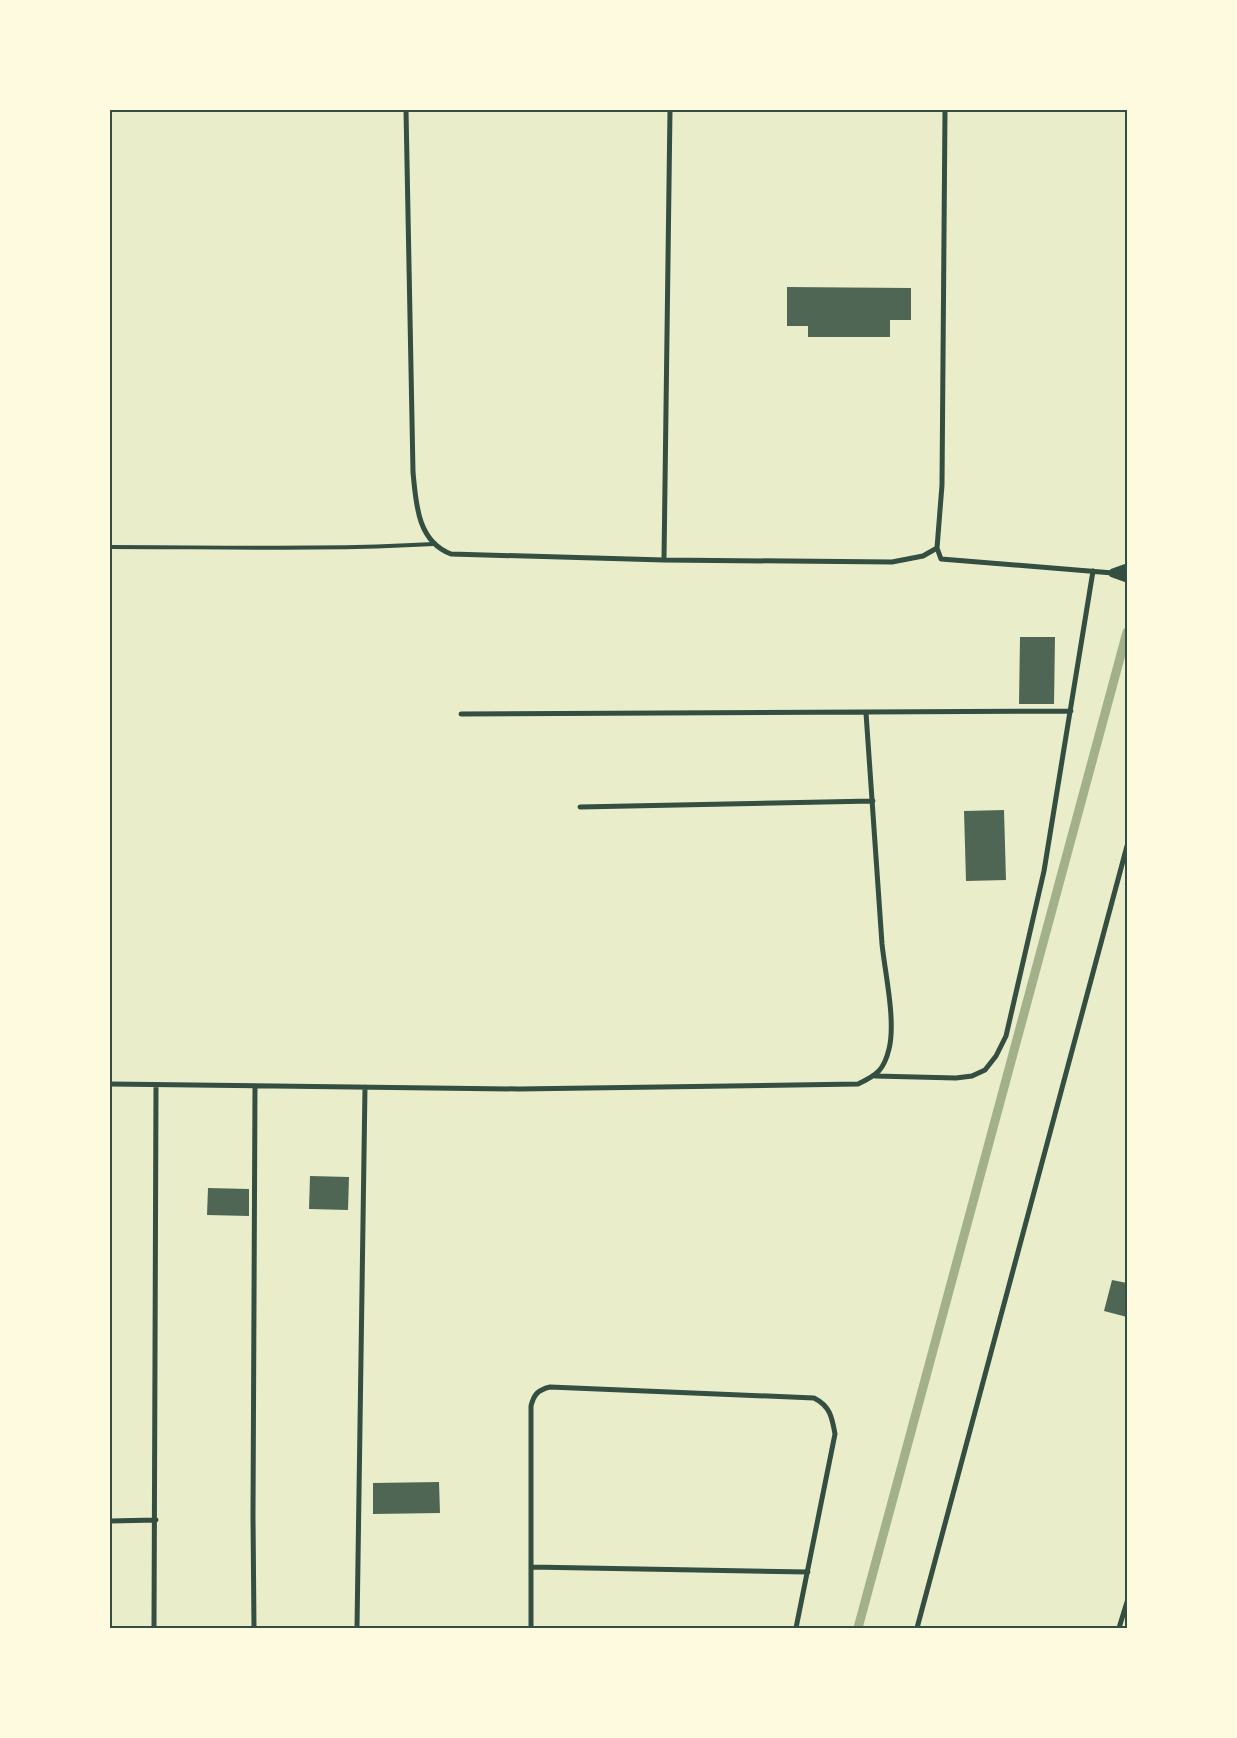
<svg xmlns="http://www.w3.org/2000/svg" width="1237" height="1738" viewBox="0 0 1237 1738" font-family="Bitter,serif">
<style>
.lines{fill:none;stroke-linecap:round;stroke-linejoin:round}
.stream{stroke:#a3b18a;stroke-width:9}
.building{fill:#4f6655}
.service{stroke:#344e41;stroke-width:4}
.minor{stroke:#344e41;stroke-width:5}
.tertiary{stroke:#344e41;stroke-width:9}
.neatline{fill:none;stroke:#344e41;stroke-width:2}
</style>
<rect width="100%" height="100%" fill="#e9edc9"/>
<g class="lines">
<path class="stream" d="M858,1628l269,-996"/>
</g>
<path class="building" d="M787,287l124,1v32h-21v17h-82v-11h-21z
M1020,637h35l-1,67h-35z
M1004,810l2,70 -40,1 -2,-70z
M310,1176l39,1 -1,33 -39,-1z
M208,1188l41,1v27l-42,-1z
M1112,1280l15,3v34l-23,-6z
M439,1482l1,31 -67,1v-31z"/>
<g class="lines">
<path class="service" d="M110,547c108,0 216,3 324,-3"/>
<path class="minor" d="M406,110l7,362c3,31 4,69 38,82l213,6 228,2 31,-6 14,-8
M945,110l-3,375 -5,63 4,11 172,14
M664,560l6,-450
M461,714l610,-3
M580,807l293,-6
M875,1076l81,2 16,-2 13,-6 11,-14 10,-20 38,-165 49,-300
M110,1084l409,5 339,-5c19,-9 26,-14 31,-35 7,-28 -4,-76 -7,-105 -6,-77 -10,-154 -16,-231
M110,1521l46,-1
M531,1567l277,5
M154,1628l2,-543
M254,1628l-1,-112 2,-430
M357,1628l8,-541
M531,1628v-222c3,-12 7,-16 19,-19l264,11c16,8 18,19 21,36l-39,194
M917,1628l210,-782
M1119,1628l8,-26"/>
<path class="tertiary" d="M1113,573l14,5
M1113,573l14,-5"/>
</g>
<rect width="1237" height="1738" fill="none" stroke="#fefae0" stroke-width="222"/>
<rect x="111" y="111" width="1015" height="1516" class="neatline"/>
</svg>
